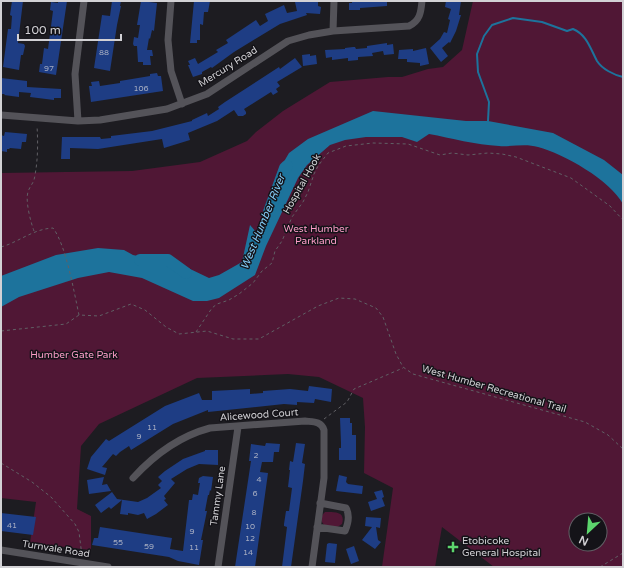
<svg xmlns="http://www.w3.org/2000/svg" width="624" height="568" viewBox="0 0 624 568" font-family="'Varela Round',sans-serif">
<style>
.green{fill:#501735;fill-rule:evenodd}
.water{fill:#1d739c}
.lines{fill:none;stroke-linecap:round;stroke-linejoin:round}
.stream{stroke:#1d739c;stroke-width:2}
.river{stroke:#1d739c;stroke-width:12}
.building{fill:#1e3d84}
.path{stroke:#616065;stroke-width:1;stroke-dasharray:3 3;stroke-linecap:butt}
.street{stroke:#545359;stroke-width:7}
.poi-dot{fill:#5cd56d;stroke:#141318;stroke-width:1.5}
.labels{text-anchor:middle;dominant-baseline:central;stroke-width:3;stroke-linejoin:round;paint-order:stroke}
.number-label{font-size:8px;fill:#a5acc1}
.street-label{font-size:10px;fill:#d2d1d5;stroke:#141318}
.park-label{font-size:10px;fill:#fc9dc8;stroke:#141318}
.poi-label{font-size:10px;fill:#d2d1d5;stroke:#141318;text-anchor:start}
.water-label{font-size:11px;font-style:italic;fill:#82cbf4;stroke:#141318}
</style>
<rect width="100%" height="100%" fill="#1d1c21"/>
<path class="green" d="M473,1h150v566h-129l-52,-40 -7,40h-53l11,-79 -29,-15 1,-46 -2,-29 -44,-21 -31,-3 -91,4 -98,46 -18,22 -4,63 14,7v34l-61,-7 6,-41 -35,-4v-325l131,-2 68,-9 47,-21 9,-9 27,-21 47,-29 58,-5h14l26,-8 15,-2 19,-17zM576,520h24v24h-24z
M325,512c9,0 21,-1 17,12 -2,1 -4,3 -6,3 -11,3 -20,-7 -11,-15z"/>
<path class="water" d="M373,111l93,10h22l65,12 51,27 19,15v29c-13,-24 -59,-50 -85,-57 -13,-4 -26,0 -39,-1 -23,-1 -48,-8 -70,-12l-12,8 -15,-5h-36l-21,3 -15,5 -23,20 -9,13 -32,68 -11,29 -36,23 -12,3h-14l-51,-23 -33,-6 -31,6 -59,19 -18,10v-31l55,-21 42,-7 26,2 9,5 53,12 23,11 10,-3 23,-13 8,-37 6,7 24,-45 1,-6 -2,-11 10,-17 19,-14z"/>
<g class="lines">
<path class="stream" d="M488,121l1,-19 -11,-30 -1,-18 7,-18 8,-11 21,-7 29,4 25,9 6,-2c14,6 17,19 24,32 5,8 17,14 26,16"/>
<path class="river" d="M269,212l16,-44 2,-2
M140,260h28l18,13"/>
</g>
<path class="building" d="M12,1h11l-5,42 6,1 1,2 -2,9h-2l-2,15 -16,-3 5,-38h3l1,-13 -2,-1z
M58,1h9l-11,74 -17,-3 1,-8h2l2,-16 4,1 5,-38 -3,-1 1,-8 7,1z
M112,1h9l-1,5h1l-4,19 -7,46 -16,-3 8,-53 8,1z
M141,1l16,2 -3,28 -2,-1 -2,9 -1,-1 -2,12h5l1,6h-3l1,9h-8v-3h-5l-1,-16h-3l-1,-2 1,-7 4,1 2,-13h-3z
M194,1h16l-2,11h-4l-1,13 -3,-1v16h-3v3h-7z
M300,1h18v5l3,1 -1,7 -14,-1 1,2 -27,9 -46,28 -22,16 -1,-1 -9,5v2l-9,3 -5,-12h2l-2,-4 7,-3 3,6 20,-12 -2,-2 12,-7 -2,-3 30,-20 4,6 8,-5 -3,-7 19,-9 3,8 10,-2 -2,-9z
M352,1h35v5l-27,2v2h-11v-7h3z
M446,1h15l-2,14h2l-5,16 -6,12 -1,-1 -7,6 6,8 -7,6 -11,-14 10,-9 4,-7 3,1 3,-13 -2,-1 3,-10 -6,-2z
M387,43v2l6,-1 1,10 -10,1 -1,-4 -11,2 1,3 -15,1v3l-10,1v-3l-16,2v-3l-6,1 -1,-8 20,-1v-1l8,-1h2l1,2 11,-1v-2z
M426,48l3,16 -9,2v-3l-13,-1v-3h-9l1,-9 14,-1v2z
M310,54v2l6,-1 1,9 -14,2 -1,-11z
M295,58l7,9 -25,15 3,4 -4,3 2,3 -5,3 -2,-3 -27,17 2,3v2l-3,2h-5l-4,-6 -17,11 -29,12 2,7 -26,8 -2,-9 -64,10 -28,-1v11h-9l1,-22h38l1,2 10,-1v-2l41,-5 40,-10v-1l15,-7 1,3 11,-7 -1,-2 7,-5 54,-35 1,2z
M157,73l1,3h3l2,15 -72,11 -2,-16h3l-1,-4 8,-1 1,5 20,-3v-2l30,-5v-2z
M1,78l26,3v6l34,2v9h-7v2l-24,-3 1,-4 -12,-1v5l-15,-2 1,-1h-4z
M5,132l22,2 -1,8h-4l-1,7 -11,-1 -1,1h-2v3l-6,-1v-16l3,1z
M309,386l23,3 -1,13 -16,-3 -1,4 -17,-1v3l-13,-1 -76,8v-2l-35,14 -42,26 -2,-4 -9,6 -4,4 -3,-2 -11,13 5,1 -2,7 -18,-6 4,-12 15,-18 3,2 56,-35 34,-13 3,7h10v-9l38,-2v5l13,-1v-2l27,-2 18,2z
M340,418h10v5h2v12h4v25h-17v-12h2v-5z
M266,443l14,1 -1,8h-5l-1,10h-11l-2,10 8,1 -13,94h-20l16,-106h-2l2,-17 14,2z
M296,443l9,1 -3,19 3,1 -2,17 -12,86h-9l5,-40 -3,-1v-2l2,-13h3l3,-23 -4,-1 2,-17h-1l1,-9 3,1z
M205,450h13v15l-19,-1 -12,5 -16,10 4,4 -11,13 2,3 -2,1 4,5 -12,9 -9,5 -3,-6 -6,2 -10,-2v2l-8,-1 2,-14 -11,9 -2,-2 -8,6 -6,-8 17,-13 5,7 21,3 9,-4 14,-10 -3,-3 4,-4 -4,-4 7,-6 18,-12 22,-8z
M339,475l8,2 -1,5 2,2 15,2 -1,8 -26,-3z
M203,476l10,1 -2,14 -1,-1 -1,5h-1l-3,16h2l-6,29h2l-4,25 -21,-4 -9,-4 -77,-12 2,-7h4l2,-11 72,11 -2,11 13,2 6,-51h3l1,-6 5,1 2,-12h-2l1,-5z
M104,477l-2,8 5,-1 4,7 -22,3 -2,-14z
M382,490l2,7 -2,1 3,8 -14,5 -3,-9 9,-3 -3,-7z
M1,513l35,4 -3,18 -32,-4z
M366,517l15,1 -1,10 -4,-1 2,13 3,2 -6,7 -13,-9 10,-13 -7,-1z
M329,543l8,1 -2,19 -10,-1 2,-18z
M354,546l5,15 -8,3 -5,-15z"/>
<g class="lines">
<path class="path" d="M34,231c-3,-8 -9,-30 -6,-39 2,-7 6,-8 7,-17 3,-16 3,-33 2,-49
M1,247c18,-5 32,-18 52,-19 13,17 21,64 26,87l20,1 32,-12 14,6 21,17 13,7 28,-3 26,8h26l59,-33 21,-8 16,1 21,9 7,9 13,37 7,13 10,7 172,48 23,13 15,14
M1,331l65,-7 13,-9
M196,332l16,-24 5,-4 12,-4 10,-6 14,-11 9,-12 10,-8 3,-12 7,-10 10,-24 11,-15 5,-10 6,-18 4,-8 10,-13 18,-7 27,-3 35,1 32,11 12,-2 16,2 20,-2 14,1 14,3 55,21 39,28 13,14
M324,419l23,-17 7,-13 49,-21
M1,463l31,19 19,15 24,27 4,8 3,24
M600,567l23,-14"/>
<path class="street" d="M171,1l-3,39 3,31 11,33
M333,31l1,-30
M1,115l77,6 22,-1 67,-11 40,-15 81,-53 21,-6 24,-4 76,-5c11,-5 12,-14 13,-25
M78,121l-3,-47 9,-73
M133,478c21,-23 47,-42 77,-50l95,-7c8,1 16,0 19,9v48l-12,89
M317,527l28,4c3,-7 5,-16 1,-23l-26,-5
M1,550l107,17
M218,567l20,-140"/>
</g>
<path class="poi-dot" d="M451 541h4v4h4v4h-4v4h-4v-4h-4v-4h4z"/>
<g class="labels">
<g class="number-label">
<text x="104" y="52">88</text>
<text x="49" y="68">97</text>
<text x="141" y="88">106</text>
<text x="152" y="427">11</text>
<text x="139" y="436">9</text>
<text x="256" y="455">2</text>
<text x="259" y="479">4</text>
<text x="255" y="493">6</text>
<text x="254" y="512">8</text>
<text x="12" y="525">41</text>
<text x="250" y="526">10</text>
<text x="192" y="531">9</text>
<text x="250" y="538">12</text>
<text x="118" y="542">55</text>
<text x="149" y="546">59</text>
<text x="194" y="547">11</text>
<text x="248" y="552">14</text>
</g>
<g class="street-label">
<text transform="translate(228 67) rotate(-32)">Mercury Road</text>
<text transform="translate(302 184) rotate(-61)">Hospital Hook</text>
<text transform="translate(494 389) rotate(16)">West Humber Recreational Trail</text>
<text transform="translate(259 415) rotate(-4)">Alicewood Court</text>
<text transform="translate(218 496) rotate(-82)">Tammy Lane</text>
<text transform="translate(56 549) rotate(9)">Turnvale Road</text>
</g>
<g class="park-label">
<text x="316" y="229">West Humber<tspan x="316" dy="12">Parkland</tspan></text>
<text x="74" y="355">Humber Gate Park</text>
</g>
<g class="poi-label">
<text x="462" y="541">Etobicoke<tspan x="462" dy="12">General Hospital</tspan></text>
</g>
<g class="water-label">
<text transform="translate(263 222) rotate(-68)">West Humber River</text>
</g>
</g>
<rect width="624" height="568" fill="none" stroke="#d2d1d5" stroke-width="4"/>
<g transform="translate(588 532) rotate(206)"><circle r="19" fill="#141318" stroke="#605f64"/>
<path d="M0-3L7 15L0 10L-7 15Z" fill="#5cd56d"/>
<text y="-6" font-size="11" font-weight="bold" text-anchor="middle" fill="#d2d1d5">N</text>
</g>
<path d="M18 34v6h103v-6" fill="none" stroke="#d2d1d5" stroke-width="2"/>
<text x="24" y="34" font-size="12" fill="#d2d1d5" stroke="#141318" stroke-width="3" paint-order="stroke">100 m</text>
</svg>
